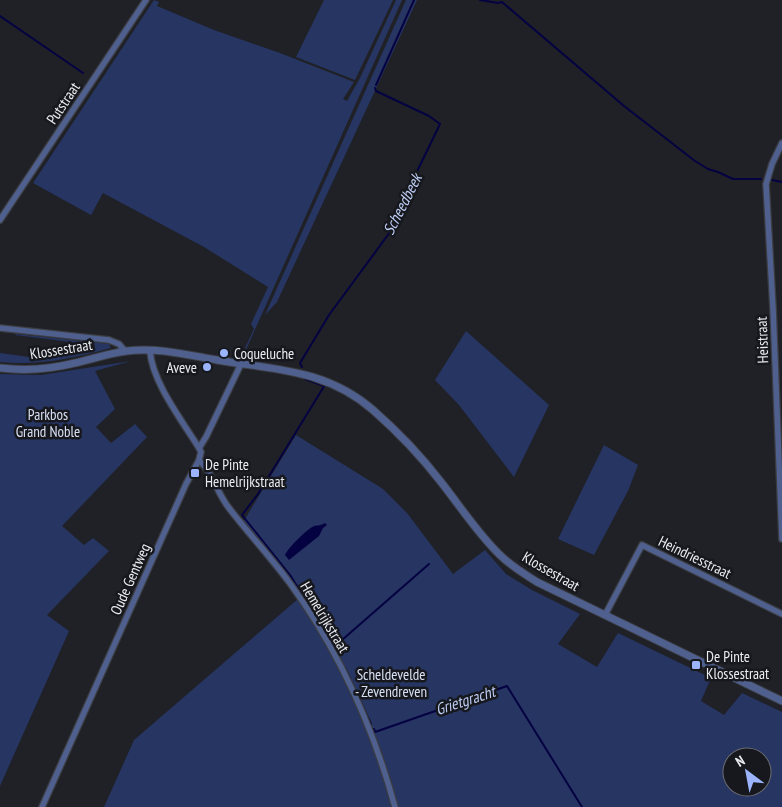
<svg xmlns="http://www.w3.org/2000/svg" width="782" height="807" viewBox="0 0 782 807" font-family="'PT Sans Narrow',sans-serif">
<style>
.green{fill:#273562;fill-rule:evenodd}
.water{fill:#050242}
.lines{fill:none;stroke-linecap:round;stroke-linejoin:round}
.stream{stroke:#050242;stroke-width:2}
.minor-casing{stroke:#3b3d42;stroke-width:8}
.tertiary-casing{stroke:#3b3d42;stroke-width:9}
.minor{stroke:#4f5f8e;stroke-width:5.5}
.tertiary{stroke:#4f5f8e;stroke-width:7}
.poi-dot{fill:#9bb4fd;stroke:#16181d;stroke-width:2}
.labels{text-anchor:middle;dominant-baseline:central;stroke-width:5;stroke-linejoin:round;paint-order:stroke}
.street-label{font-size:15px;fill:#eaecf0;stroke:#16181d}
.poi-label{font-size:15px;fill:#eaecf0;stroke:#16181d;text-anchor:start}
.park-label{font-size:15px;fill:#d8e0f4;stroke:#16181d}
.water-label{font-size:16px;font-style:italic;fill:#becdf4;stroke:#16181d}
</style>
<rect width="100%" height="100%" fill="#1f2126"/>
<path class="green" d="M154,0l5,2 -2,4 57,24 66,23 74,29 -11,17 4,2 13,-23 36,-78h6l-157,352v-4l9,-19 -3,-5 17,-37 -64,-40 -101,-54 -12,22 -58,-32z
M324,0h69l-38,80 -59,-23z
M406,0h11l-140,302 -12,13z
M466,331l83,74 -35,72 -55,-72 -24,-25z
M16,334l93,10 2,4c-36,10 -73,18 -111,14v-9l29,4 50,-5 16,-5v-2l-80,-10z
M131,361l-36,10 20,38 -19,18 15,16 24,-19 12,13 -85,89 22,19 9,-7 16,13 -62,64 22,16 -69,155v-412l41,1z
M296,435l87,54 24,24 46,61 32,-24 21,24 26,16 48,24 -22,30 39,23 21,-34 93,45 -10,23 23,14 18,-22 40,19v95h-678l30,-67 164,-141 -58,-72zM732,757h30v30h-30z
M604,445l34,20 -10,26 -34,64 -36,-16z"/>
<path class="water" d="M325,523l2,2 -4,3 -4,8 -30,24 -4,-5c3,-7 21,-25 29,-29 4,-1 6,0 11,-3z"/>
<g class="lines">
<path class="stream" d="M480,0l18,3 4,-1
M502,2l122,104 71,55 13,8 10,3 15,7h28
M0,16l83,57
M376,85l38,-85
M772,180l10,2
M302,367l-2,-4 29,-48 64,-87 2,-11 45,-93 -11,-8 -53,-25 -1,-3
M305,379l19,7 -1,2 -65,106 -16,21 48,60 22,35
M316,616l18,31 95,-83
M345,668l26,56
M374,729l1,3 132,-46 75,121"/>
<g class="minor-casing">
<path id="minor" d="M782,143l-10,21 -6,20 7,124 9,231
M0,220l146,-220
M0,328l109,12 10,4 6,7
M199,448l7,-11 35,-73
M199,460c14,13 18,33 30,48 19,25 41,48 60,74 49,67 84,145 106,225
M605,615l37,-70 140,69
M42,807l144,-323 13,-24 2,-8 -2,-4c-16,-26 -47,-66 -49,-97"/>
</g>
<g class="tertiary-casing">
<path id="tertiary" d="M0,368c25,3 51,1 75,-5 17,-4 35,-10 52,-12 29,-4 61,4 90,9 58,10 109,9 156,50 25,22 48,46 68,72 19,24 37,52 59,73 11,11 24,19 37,27l245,119"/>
</g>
<use href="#minor" class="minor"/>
<use href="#tertiary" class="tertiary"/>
</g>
<g class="poi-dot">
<circle cx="224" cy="353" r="5"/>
<circle cx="207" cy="367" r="5"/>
<rect x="190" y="468" width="10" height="10" rx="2.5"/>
<rect x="691" y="660" width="10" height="10" rx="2.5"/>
</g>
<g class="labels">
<g class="street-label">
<text transform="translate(63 103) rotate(-56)">Putstraat</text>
<text transform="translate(762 340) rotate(-92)">Heistraat</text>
<text transform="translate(61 349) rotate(-9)">Klossestraat</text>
<text transform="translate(695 557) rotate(26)">Heindriesstraat</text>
<text transform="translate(551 571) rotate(30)">Klossestraat</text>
<text transform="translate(130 579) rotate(-66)">Oude Gentweg</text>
<text transform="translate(325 617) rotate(59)">Hemelrijkstraat</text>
</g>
<g class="poi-label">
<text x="234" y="353">Coqueluche</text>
<text x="197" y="367" text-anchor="end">Aveve</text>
<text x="205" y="464">De Pinte<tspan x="205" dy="17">Hemelrijkstraat</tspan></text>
<text x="706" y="656">De Pinte<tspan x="706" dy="17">Klossestraat</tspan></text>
</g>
<g class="park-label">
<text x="48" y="414">Parkbos<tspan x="48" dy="17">Grand Noble</tspan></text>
<text x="391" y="674">Scheldevelde<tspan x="391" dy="17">- Zevendreven</tspan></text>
</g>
<g class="water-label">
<text transform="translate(402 204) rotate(-63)">Scheedbeek</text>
<text transform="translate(465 700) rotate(-18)">Grietgracht</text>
</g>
</g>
<g transform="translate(747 772) rotate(328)"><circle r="24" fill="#16181d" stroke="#6b6d71"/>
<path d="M0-4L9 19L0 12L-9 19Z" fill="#9bb4fd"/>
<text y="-8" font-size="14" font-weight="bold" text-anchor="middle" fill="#eaecf0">N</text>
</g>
</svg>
